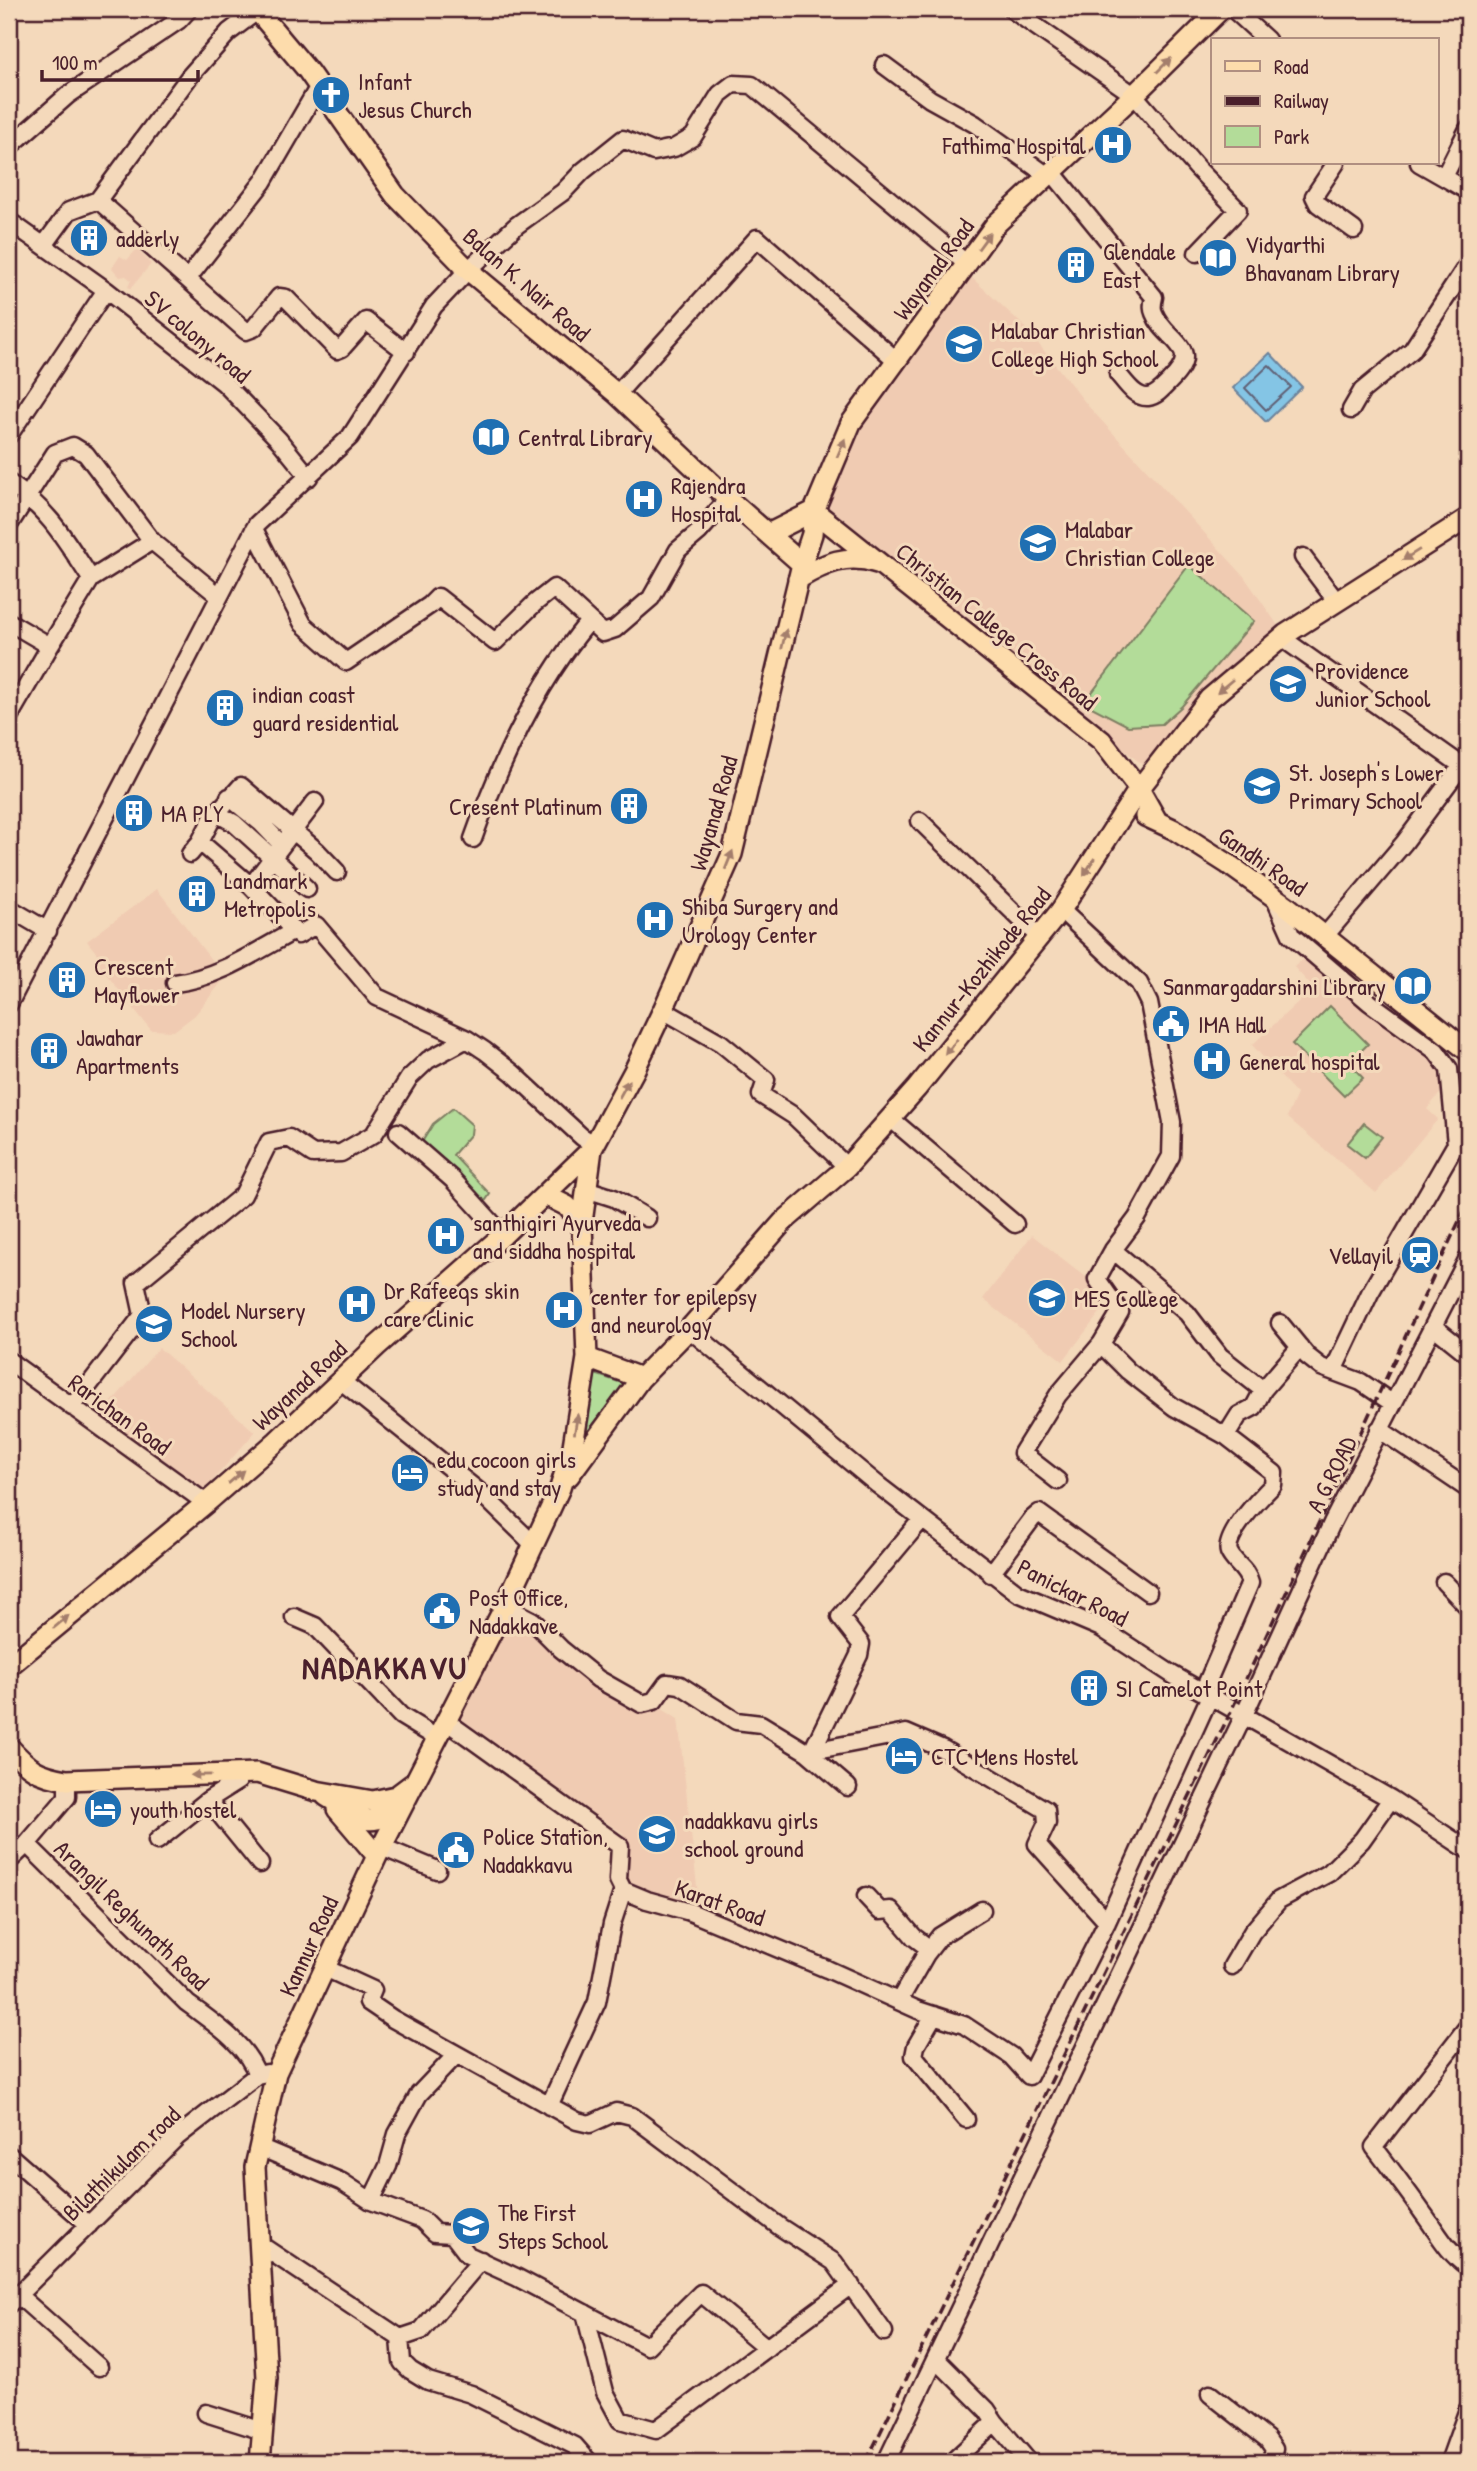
<svg xmlns="http://www.w3.org/2000/svg" width="1477" height="2471" viewBox="0 0 1477 2471" font-family="'Patrick Hand',sans-serif">
<style>
.built{fill:#f0cbb2}
.green{fill:#b3dc99;stroke:#7e7e62;stroke-width:2}
.water{fill:#84c5e5;stroke:#6d839b;stroke-width:2}
.lines{fill:none;stroke-linecap:round;stroke-linejoin:round}
.shore{stroke:#616175;stroke-width:2}
.minor-casing{stroke:#4a1f2b;stroke-width:21}
.major-casing{stroke:#4a1f2b;stroke-width:24}
.minor{stroke:#f4d9bb;stroke-width:16}
.major{stroke:#fddcac;stroke-width:19}
.rail{stroke:#4a1f2b;stroke-width:3.5;stroke-dasharray:10 5;stroke-linecap:butt}
.oneway{fill:#a47e6c}
.labels{text-anchor:middle;dominant-baseline:central;stroke-width:6;stroke-linejoin:round;paint-order:stroke}
.poi-label{font-size:24px;fill:#4a1f2b;stroke:#f4d9bb;text-anchor:start}
.street-label{font-size:24px;fill:#4a1f2b;stroke:#f4d9bb}
.district-label{font-size:32px;font-weight:bold;letter-spacing:2px;fill:#4a1f2b;stroke:#f4d9bb}
</style>
<rect width="100%" height="100%" fill="#f4d9bb"/>
<filter id="ink" filterUnits="userSpaceOnUse"><feTurbulence type="fractalNoise" baseFrequency=".0143" numOctaves="2"/><feDisplacementMap in="SourceGraphic" scale="14" xChannelSelector="R" yChannelSelector="G"/><feConvolveMatrix kernelMatrix="1 2 1 2 8 2 1 2 1" color-interpolation-filters="sRGB"/></filter>
<g filter="url(#ink)">
<path class="built" d="M137,249l14,15 -20,24 -3,-1 3,-7 -5,-4 -6,1 -8,-9 8,-12 7,4z
M971,277l54,50 64,80 154,168 36,52 -81,68 -55,70 -321,-255 33,-76z
M157,889l68,89 -30,37 -21,16 -23,-1 -57,-71 4,-4 -11,-14z
M1330,955l132,112 -35,42 11,10 -62,74 -89,-76 10,-23 -45,-49 61,-57 -19,-21 12,-11z
M448,1220l15,14 -20,17 -14,-14z
M1032,1235l80,62 -49,64 -80,-62z
M159,1348l96,84 -56,64 -96,-84z
M516,1616l162,103 21,185 -67,-15 -7,-9 -2,-47 -174,-111z"/>
<path class="green" d="M1189,565l65,56 -72,85 -20,18 -34,2 -44,-23z
M1330,1006l38,38 -19,19 14,15 -19,18 -52,-52z
M453,1108l19,17 -1,9 -18,21 37,39 -12,18 -56,-70 11,-18z
M1364,1123l18,14 -17,21 -18,-14z
M595,1374l30,10 -41,52z"/>
<path class="water" d="M1270,353l32,34 -36,35 -33,-34z"/>
<g class="lines">
<path class="shore" d="M1269,365l22,22 -25,23 -21,-22z"/>
<g class="minor-casing">
<path id="minor" d="M1011,9l123,86 63,73 41,42 -41,43
M1199,9l12,8
M1233,9l34,31
M884,65l46,34 45,25 73,52
M9,147l59,-52 111,-75 10,-11
M1336,163l-22,33 4,8 36,26
M1419,163l49,28
M1052,172l102,125c-1,4 -2,12 0,16 11,29 51,34 16,68 -6,6 -13,15 -22,16 -13,1 -22,-14 -30,-23
M1444,177l24,-48
M98,200l148,131 8,-3 25,-31 7,1 51,52 5,-2 24,-27 40,31
M9,221l97,69 118,93 55,57 30,37
M45,244l24,-33 29,-11 91,-123 40,-45 28,-21
M188,278l75,-96 56,-96
M617,394l140,-156 140,123
M1351,410l11,-19 50,-41 56,-86
M9,435l97,-145
M9,483c40,27 56,56 82,96l-41,67 -41,-24
M9,525l46,-72 18,-7 13,8 66,87
M254,529l49,95 43,38 84,-57 8,-8 57,45 40,-39 19,-15 49,45 12,-4 36,-31 27,-48 21,-18 29,-33
M1303,557l34,45
M91,579l61,-38 67,55
M1282,638l179,127
M9,717l41,-71
M229,797l32,26 21,22
M216,813l18,10 73,66
M920,821l120,117
M473,839c27,-77 63,-154 116,-218
M200,842l51,44 47,49 18,-10 61,72 90,42 18,12 28,22 69,64 12,7
M190,854l10,-12 13,-25 28,-31 76,65 20,21
M251,886l64,-84
M1274,897l17,38 78,67 67,49 13,18 7,75
M9,908l39,23
M1324,937l80,-94 64,-86
M175,983c43,-5 82,-32 119,-52
M9,1004l248,-480 93,-87 84,-131 34,-36 49,-45 46,-33 20,-21 40,-32 31,13 20,-4 19,-11 27,-43 13,-10 19,1 215,179
M663,1010l58,33 45,37 -5,15 33,21 53,51
M890,1118l125,106
M398,1132l55,48 50,55
M586,1189l28,9 33,20
M1113,1250l74,63 33,43 43,34
M1280,1323l27,33 14,11 40,15 31,21
M1433,1326l35,28
M689,1329l189,156 140,108 83,35 72,47 218,124 77,51
M1101,1344l27,27 46,36 52,29 13,-21 15,-8 9,-17 37,-43
M9,1361l197,142
M1333,1371l37,-78 98,-170
M340,1380l142,114 52,51
M72,1407l71,-92 -7,-32 107,-88 26,-53 20,-4 24,16 28,-1 33,-19 35,-56 19,-18 39,-21
M1379,1429l89,60
M1058,1481l-36,-28 36,-58 43,-51 19,-32 -23,-33 16,-29 24,-32 34,-62 1,-34 -23,-119 -10,-20 -78,-73
M991,1574l41,-55 7,-6 109,79
M1444,1582l24,25
M505,1606l27,14 29,29 37,30 44,25 12,-3 13,-18 13,2 56,36 25,3 46,28 99,-19 37,16 103,61 1,13 -10,21 70,78
M294,1617l21,9 86,90 36,22
M1203,1692l47,-109c-4,-16 -16,-19 -21,-31 -6,-16 33,-56 44,-67l1,-12 -48,-37
M446,1721l174,125 -2,34 5,10 24,10 43,12 137,57 91,41 46,15 47,31 18,20 78,-154 103,-226
M812,1751l47,-96 2,-11 -21,-27 82,-98
M807,1752l41,35
M67,1780v17l-40,47 160,159c25,19 60,41 70,72
M208,1800l52,64
M157,1841l51,-41 30,-19 -1,-7
M382,1847l55,23
M9,1861l18,-17
M866,1896l14,15 11,-1 23,27 16,12
M1232,1966l20,-34 27,-32 50,-27 33,-33 29,-41
M325,1968l48,22 -5,12 25,17 184,102 13,3 26,-12 16,4 148,111 54,35 50,70
M899,2001l27,-47 14,-18 42,-26
M934,2015l-18,31 -2,10 52,63
M1468,2026l-94,121c16,21 33,43 49,66 15,20 24,39 45,54
M549,2106l48,-104 15,-78 11,-34
M259,2147l83,35 29,19 51,19 13,13 17,1 16,21 48,22 131,69 54,-53 66,55
M9,2155l80,70
M371,2201l17,-35 9,-32 22,-40 37,-39
M259,2244l141,94 21,-7 60,-71
M18,2295l81,72
M9,2304l168,-167 80,-62 10,-2
M585,2313l20,79 15,28 36,10 195,-145
M400,2338l2,24 8,8 18,11 43,13 104,52 14,16
M936,2359l51,51 8,12
M1210,2394l57,45 7,10 -3,13
M206,2413l57,18
M886,2462l358,-747 88,-192 136,-265
M952,2462l43,-40 34,40
M1449,2462l19,-53"/>
</g>
<g class="major-casing">
<path id="major" d="M256,9l52,62 87,124 73,75 149,124 111,105 74,65
M814,511l288,230 37,48 17,30
M768,534l46,-23
M798,579c27,-16 49,-26 79,-16
M1145,816l28,13 55,35 60,43 180,144
M545,1195l22,11 15,17
M587,1358l54,20
M569,1476l72,-98 48,-49 94,-107 64,-55 70,-79 144,-178 78,-121 70,-90 77,-65 182,-116
M9,1666l197,-163 71,-62 100,-95 126,-111 89,-86 42,-78 29,-61 69,-156 70,-290 10,-30 2,-23 37,-88 144,-198 139,-130 87,-86
M9,1747c20,22 28,28 58,33l190,-7 59,18 57,10 23,-5 16,-12
M326,1796c30,17 42,39 73,9
M337,1809l40,47
M260,2462l7,-84 -12,-211 21,-94 101,-217 128,-250 55,-118 13,-42 14,-88 -5,-135 10,-74"/>
</g>
<use href="#minor" class="minor"/>
<use href="#major" class="major"/>
<path class="rail" d="M866,2462l366,-753 236,-507"/>
</g>
<defs><path id="oneway-solid" d="M-6-.8H1V-3.2L6.5 0L1 3.2V.8H-6Z" transform="scale(1.75)"/></defs>
<g class="oneway">
<use href="#oneway-solid" transform="translate(1164 65) rotate(-45)"/>
<use href="#oneway-solid" transform="translate(984 241) rotate(-54)"/>
<use href="#oneway-solid" transform="translate(841 448) rotate(-67)"/>
<use href="#oneway-solid" transform="translate(1411 555) rotate(148)"/>
<use href="#oneway-solid" transform="translate(784 639) rotate(-77)"/>
<use href="#oneway-solid" transform="translate(1225 686) rotate(140)"/>
<use href="#oneway-solid" transform="translate(729 860) rotate(-68)"/>
<use href="#oneway-solid" transform="translate(1089 867) rotate(122)"/>
<use href="#oneway-solid" transform="translate(951 1047) rotate(129)"/>
<use href="#oneway-solid" transform="translate(624 1089) rotate(-61)"/>
<use href="#oneway-solid" transform="translate(576 1424) rotate(-81)"/>
<use href="#oneway-solid" transform="translate(236 1477) rotate(-41)"/>
<use href="#oneway-solid" transform="translate(61 1622) rotate(-40)"/>
<use href="#oneway-solid" transform="translate(201 1775) rotate(179)"/>
</g>
</g>
<defs>
<g id="church-disc" transform="scale(2.0125)"><circle r="9.5" fill="#1f6fb2" stroke="#f4d9bb"/><path d="M-1.2-6h2.4v3.5h3.3v2.4h-3.3V6h-2.4V-.1h-3.3v-2.4h3.3Z" fill="#fff"/></g>
<g id="hospital-disc" transform="scale(2.0125)"><circle r="9.5" fill="#1f6fb2" stroke="#f4d9bb"/><path d="M-5-5h3v3.5h4V-5h3V5h-3V1.5h-4V5h-3Z" fill="#fff"/></g>
<g id="building-disc" transform="scale(2.0125)"><circle r="9.5" fill="#1f6fb2" stroke="#f4d9bb"/><path d="M-4-6H4V6H1V3H-1V6H-4ZM-2.5-4.3h1.7v1.8h-1.7ZM.8-4.3h1.7v1.8H.8ZM-2.5-1h1.7V.8h-1.7ZM.8-1h1.7V.8H.8Z" fill="#fff"/></g>
<g id="library-disc" transform="scale(2.0125)"><circle r="9.5" fill="#1f6fb2" stroke="#f4d9bb"/><path d="M-6-4Q-3-5.5-.7-3.5V5Q-3 3-6 4ZM6-4Q3-5.5 .7-3.5V5Q3 3 6 4Z" fill="#fff"/></g>
<g id="school-disc" transform="scale(2.0125)"><circle r="9.5" fill="#1f6fb2" stroke="#f4d9bb"/><path d="M0-5L7-2L0 1L-7-2ZM-4 1L0 2.5L4 1V4Q0 6-4 4Z" fill="#fff"/></g>
<g id="university-disc" transform="scale(2.0125)"><circle r="9.5" fill="#1f6fb2" stroke="#f4d9bb"/><path d="M0-5L7-2L0 1L-7-2ZM-4 1L0 2.5L4 1V4Q0 6-4 4Z" fill="#fff"/></g>
<g id="civic-disc" transform="scale(2.0125)"><circle r="9.5" fill="#1f6fb2" stroke="#f4d9bb"/><path d="M-.6-6.5H3V-4.5H.6V-3L4-1V1h2V6H-6V1h2V-1L-.6-3ZM-1.2 2.5V6h2.4V2.5Z" fill="#fff"/></g>
<g id="station-disc" transform="scale(2.0125)"><circle r="9.5" fill="#1f6fb2" stroke="#f4d9bb"/><path d="M-3-6H3Q5-6 5-4V2Q5 4 3 4L4.5 6H3L1.5 4h-3L-3 6H-4.5L-3 4Q-5 4-5 2V-4Q-5-6-3-6ZM-3.5-4v3h7v-3ZM-3.5 1v1.5H-2V1ZM2 1v1.5H3.5V1Z" fill="#fff"/></g>
<g id="hotel-disc" transform="scale(2.0125)"><circle r="9.5" fill="#1f6fb2" stroke="#f4d9bb"/><path d="M-6-4.5h1.5V1H6V5H4.5V3h-9V5H-6ZM-4 0a1.8 1.8 0 1 1 3.6 0ZM.5 0V-2.5h3Q6-2.5 6 0Z" fill="#fff"/></g>
</defs>
<g fill-rule="evenodd">
<use href="#church-disc" x="331" y="95"/>
<use href="#hospital-disc" x="1113" y="145"/>
<use href="#building-disc" x="89" y="238"/>
<use href="#library-disc" x="1218" y="258"/>
<use href="#building-disc" x="1076" y="265"/>
<use href="#school-disc" x="964" y="344"/>
<use href="#library-disc" x="491" y="437"/>
<use href="#hospital-disc" x="644" y="499"/>
<use href="#university-disc" x="1038" y="543"/>
<use href="#school-disc" x="1288" y="684"/>
<use href="#building-disc" x="225" y="708"/>
<use href="#school-disc" x="1262" y="786"/>
<use href="#building-disc" x="629" y="806"/>
<use href="#building-disc" x="134" y="813"/>
<use href="#building-disc" x="197" y="894"/>
<use href="#hospital-disc" x="655" y="920"/>
<use href="#building-disc" x="67" y="980"/>
<use href="#library-disc" x="1413" y="986"/>
<use href="#civic-disc" x="1171" y="1024"/>
<use href="#building-disc" x="49" y="1051"/>
<use href="#hospital-disc" x="1212" y="1061"/>
<use href="#hospital-disc" x="446" y="1236"/>
<use href="#station-disc" x="1420" y="1255"/>
<use href="#school-disc" x="1047" y="1298"/>
<use href="#hospital-disc" x="357" y="1304"/>
<use href="#hospital-disc" x="564" y="1310"/>
<use href="#school-disc" x="154" y="1324"/>
<use href="#hotel-disc" x="410" y="1473"/>
<use href="#civic-disc" x="442" y="1611"/>
<use href="#building-disc" x="1089" y="1688"/>
<use href="#hotel-disc" x="904" y="1756"/>
<use href="#hotel-disc" x="103" y="1809"/>
<use href="#school-disc" x="657" y="1834"/>
<use href="#civic-disc" x="456" y="1850"/>
<use href="#school-disc" x="471" y="2226"/>
</g>
<g class="labels">
<g class="poi-label">
<text x="358" y="81">Infant<tspan x="358" dy="28">Jesus Church</tspan></text>
<text x="1086" y="145" text-anchor="end">Fathima Hospital</text>
<text x="116" y="238">adderly</text>
<text x="1245" y="244">Vidyarthi<tspan x="1245" dy="28">Bhavanam Library</tspan></text>
<text x="1103" y="251">Glendale<tspan x="1103" dy="28">East</tspan></text>
<text x="991" y="330">Malabar Christian<tspan x="991" dy="28">College High School</tspan></text>
<text x="518" y="437">Central Library</text>
<text x="671" y="485">Rajendra<tspan x="671" dy="28">Hospital</tspan></text>
<text x="1065" y="529">Malabar<tspan x="1065" dy="28">Christian College</tspan></text>
<text x="1315" y="670">Providence<tspan x="1315" dy="28">Junior School</tspan></text>
<text x="252" y="694">indian coast<tspan x="252" dy="28">guard residential</tspan></text>
<text x="1289" y="772">St. Joseph's Lower<tspan x="1289" dy="28">Primary School</tspan></text>
<text x="602" y="806" text-anchor="end">Cresent Platinum</text>
<text x="161" y="813">MA PLY</text>
<text x="224" y="880">Landmark<tspan x="224" dy="28">Metropolis</tspan></text>
<text x="682" y="906">Shiba Surgery and<tspan x="682" dy="28">Urology Center</tspan></text>
<text x="94" y="966">Crescent<tspan x="94" dy="28">Mayflower</tspan></text>
<text x="1386" y="986" text-anchor="end">Sanmargadarshini Library</text>
<text x="1198" y="1024">IMA Hall</text>
<text x="76" y="1037">Jawahar<tspan x="76" dy="28">Apartments</tspan></text>
<text x="1239" y="1061">General hospital</text>
<text x="473" y="1222">santhigiri Ayurveda<tspan x="473" dy="28">and siddha hospital</tspan></text>
<text x="1393" y="1255" text-anchor="end">Vellayil</text>
<text x="384" y="1290">Dr Rafeeqs skin<tspan x="384" dy="28">care clinic</tspan></text>
<text x="591" y="1296">center for epilepsy<tspan x="591" dy="28">and neurology</tspan></text>
<text x="1074" y="1298">MES College</text>
<text x="181" y="1310">Model Nursery<tspan x="181" dy="28">School</tspan></text>
<text x="437" y="1459">edu cocoon girls<tspan x="437" dy="28">study and stay</tspan></text>
<text x="469" y="1597">Post Office,<tspan x="469" dy="28">Nadakkave</tspan></text>
<text x="1116" y="1688">SI Camelot Point</text>
<text x="931" y="1756">CTC Mens Hostel</text>
<text x="130" y="1809">youth hostel</text>
<text x="684" y="1820">nadakkavu girls<tspan x="684" dy="28">school ground</tspan></text>
<text x="483" y="1836">Police Station,<tspan x="483" dy="28">Nadakkavu</tspan></text>
<text x="498" y="2212">The First<tspan x="498" dy="28">Steps School</tspan></text>
</g>
<g class="street-label">
<text transform="translate(933 269) rotate(-54)">Wayanad Road</text>
<text transform="translate(527 284) rotate(41)">Balan K. Nair Road</text>
<text transform="translate(198 336) rotate(40)">SV colony road</text>
<text transform="translate(997 626) rotate(39)">Christian College Cross Road</text>
<text transform="translate(713 813) rotate(-74)">Wayanad Road</text>
<text transform="translate(1263 861) rotate(35)">Gandhi Road</text>
<text transform="translate(981 969) rotate(-51)">Kannur-Kozhikode Road</text>
<text transform="translate(299 1385) rotate(-43)">Wayanad Road</text>
<text transform="translate(120 1414) rotate(36)">Rarichan Road</text>
<text transform="translate(1331 1474) rotate(-63)">A G ROAD</text>
<text transform="translate(1073 1592) rotate(27)">Panickar Road</text>
<text transform="translate(720 1902) rotate(20)">Karat Road</text>
<text transform="translate(132 1915) rotate(44)">Arangil Reghunath Road</text>
<text transform="translate(308 1946) rotate(-65)">Kannur Road</text>
<text transform="translate(121 2163) rotate(-44)">Bilathikulam road</text>
</g>
<g class="district-label">
<text x="385" y="1667">NADAKKAVU</text>
</g>
</g>
<rect width="1477" height="2471" fill="none" stroke="#f4d9bb" stroke-width="35"/>
<rect x="18" y="18" width="1442" height="2436" fill="none" stroke="#4a1f2b" stroke-width="2.5" filter="url(#ink)"/>
<rect x="1211" y="38" width="228" height="126" fill="#f4d9bb" stroke="#b08f81" stroke-width="2"/>
<rect x="1225" y="61" width="35" height="10" fill="#fddcac" stroke="#b08f81" stroke-width="2"/>
<text x="1274" y="74" font-size="21" fill="#4a1f2b">Road</text>
<rect x="1225" y="96" width="35" height="10" fill="#4a1f2b" stroke="#b08f81" stroke-width="2"/>
<text x="1274" y="108" font-size="21" fill="#4a1f2b">Railway</text>
<rect x="1225" y="126" width="35" height="21" fill="#b3dc99" stroke="#b08f81" stroke-width="2"/>
<text x="1274" y="144" font-size="21" fill="#4a1f2b">Park</text>
<path d="M42 70v10h156v-10" fill="none" stroke="#4a1f2b" stroke-width="3.5"/>
<text x="52" y="70" font-size="21" fill="#4a1f2b" stroke="#f4d9bb" stroke-width="5" paint-order="stroke">100 m</text>
</svg>
